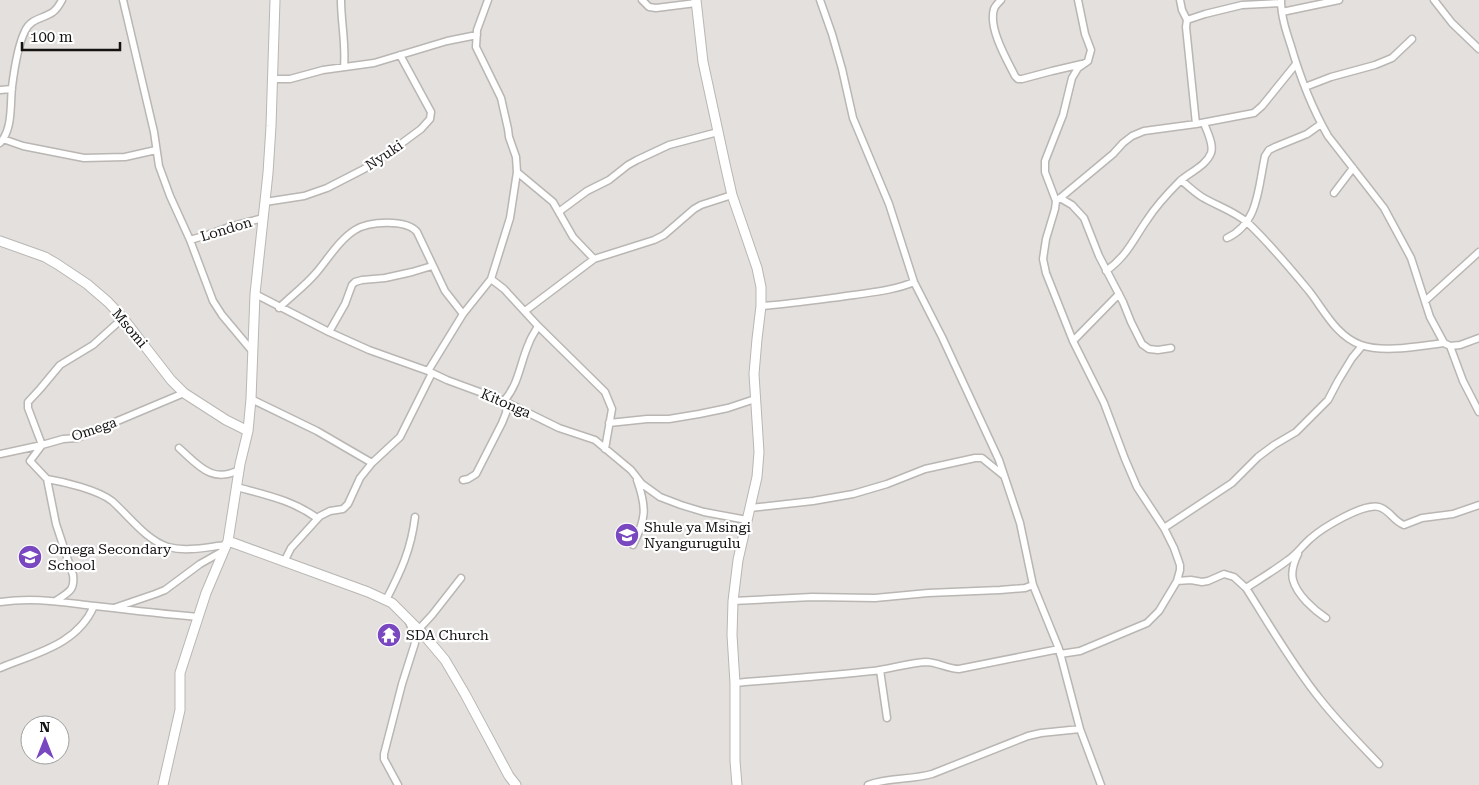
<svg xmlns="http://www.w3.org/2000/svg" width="1479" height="785" viewBox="0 0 1479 785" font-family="'Roboto Serif',serif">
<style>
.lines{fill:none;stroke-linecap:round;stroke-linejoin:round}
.street-casing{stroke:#b9b6b3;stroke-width:9}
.secondary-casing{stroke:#b9b6b3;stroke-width:11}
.street{stroke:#fff;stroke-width:6}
.secondary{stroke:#fff;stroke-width:9}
.labels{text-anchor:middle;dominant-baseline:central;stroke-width:4.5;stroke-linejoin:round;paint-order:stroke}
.street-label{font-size:14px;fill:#141312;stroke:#fff}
.poi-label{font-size:14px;fill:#141312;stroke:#fff;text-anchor:start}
</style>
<rect width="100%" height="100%" fill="#e3e0dd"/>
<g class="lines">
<g class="street-casing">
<path id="street" d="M123,0l31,132 5,34 11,30 20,44 23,61 9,14 31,37
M341,0c0,22 5,44 3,67
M642,0l7,7 7,1 40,-5
M820,0l12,34 10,35 11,49 36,86 25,78 28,55 57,123 21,63 13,62 26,64 21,80 21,56
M1001,0c-3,3 -6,6 -7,9 -6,19 13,51 21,67l3,3h4l30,-8 30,-7
M1180,0l2,10 5,10
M1281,0c0,16 5,31 10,46 9,31 21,62 37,90l56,72 27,50 19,59 14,26 6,3 10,-1 19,-7
M1434,0l18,23 27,26
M1281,3l-39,2 -37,9 -18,6 -1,7 10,97 58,-11 8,-7 34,-42
M1282,12l57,-12
M273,79h17l33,-9 51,-7 73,-22 30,-6
M1305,87l26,-10 44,-12 17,-7 20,-19
M0,90l12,-1
M3,139l20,7 61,12 41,-1 31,-7
M0,143c13,-14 10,-38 12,-56 2,-16 6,-42 13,-56 6,-13 18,-12 28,-19 4,-3 7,-8 9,-12
M517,172l36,30 20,35 21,22
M1181,180c7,6 13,12 21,17 15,9 32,14 46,26 22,21 42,45 61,68 15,19 27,45 52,54 23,8 58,1 83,-2
M1334,193l19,-25
M1060,198l12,7 12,13 15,38 24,46 8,20 11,22 7,5 9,1 13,-2
M1059,199l54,-45 10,-11 9,-7 12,-5 52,-7
M265,202l39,-6 23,-8 37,-19 30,-20 27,-20 9,-10 1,-7 -31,-57
M560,211l27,-20 22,-11 19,-15 9,-5 32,-15 49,-13
M1227,238c32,-15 31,-50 38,-82l4,-6 6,-3 32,-13 14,-10
M190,240l17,-5 25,-9 31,-8
M1106,271c21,-15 27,-31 41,-51 9,-14 21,-27 33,-39 10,-9 26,-15 31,-28 3,-9 -4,-21 -7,-30
M491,279l13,10 34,37 67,66 7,17 -7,40
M255,294l74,38 40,18 59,21 19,9 57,21 55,27 36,12 36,30 11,14 18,13 21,8 23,7 43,8
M1425,301l54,-49
M761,306c31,-2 62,-7 93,-11 20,-3 41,-5 60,-13
M279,308c12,-12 26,-22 37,-35 12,-14 23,-33 39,-43 14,-9 51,-11 62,2l28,59 18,23
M525,311l69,-52 60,-19 10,-5 30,-26 7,-4 31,-10
M329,332l16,-28 7,-19 3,-3 7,-2 23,-2 27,-6 20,-6
M1073,341l46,-47
M1450,346l13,35 16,31
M428,371l35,-57 28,-35 19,-61 7,-46 -1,-15 -7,-20 -1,-8 -7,-31 -25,-51 1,-17 11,-30
M251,399l66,32 55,32
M504,401c15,-17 16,-38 25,-58 2,-6 6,-11 9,-17
M609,423l38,-4h22l30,-5 29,-6 27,-9
M179,448c19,17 34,37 61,21
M0,454l42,-9 21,-6 14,-1 107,-45
M47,479c18,3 51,11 65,22 17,15 34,39 56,46 19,5 39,0 58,-2
M463,480l5,-1 8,-5 26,-51 4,-10 1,-11
M237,487c29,8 55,13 80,31
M750,508l63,-7 40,-7 34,-10 38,-15 50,-11h7l21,17
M1164,528l68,-45 26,-26 16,-12 22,-13 32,-32 10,-19 14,-23 10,-12
M633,545c13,-26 14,-37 4,-65
M1298,554c-4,8 -7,18 -5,26 4,15 21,30 33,38
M284,562l7,-14 29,-32 10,-5 13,-2 5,-5 12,-26 12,-15 28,-26 32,-64
M1177,581l14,-1 11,2 6,-1 16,-7 10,3 12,11c23,36 47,78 74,111 18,23 39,44 59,65
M1246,588c14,-9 29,-18 42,-28 9,-6 14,-14 22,-21 12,-11 53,-36 69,-32 11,3 14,14 25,18l18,-7 31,-4 26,-9
M57,600c12,-8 18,-10 16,-25l-17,-51 -9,-45 -17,-18 12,-16 -14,-37v-6l12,-13 20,-24 33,-20 30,-27
M386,600c15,-29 25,-50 29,-83
M733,601l79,-4 63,1 53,-5 72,-3 25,-2 8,-3
M0,602c35,-5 60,0 95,4 34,4 69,8 103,11
M114,608l41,-14 10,-4 35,-26 23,-13
M419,629l13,-14 29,-37
M1060,654l20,-3 67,-28 12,-12 18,-30 3,-11v-5l-6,-17 -10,-20 -27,-41 -12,-28 -21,-56 -31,-62 -27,-68 -3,-14 3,-20 9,-30 1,-8 -11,-29v-11l18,-46 9,-37 6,-10 10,-7 3,-11 -6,-16 -7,-34
M0,668c36,-15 77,-23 94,-62
M880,670l7,48
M735,683c46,-4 92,-7 138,-12 17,-2 35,-8 53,-9 11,0 22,7 33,7l100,-20
M398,785l-14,-26v-5l18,-70 13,-41 -2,-11 -4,-10
M868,785c20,-8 43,-5 64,-11l96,-38 13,-3 39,-4"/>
</g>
<g class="secondary-casing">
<path id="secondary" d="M696,0l7,62 22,102 7,31 25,73 4,19v19l-4,33 -3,35 5,78 -2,25 -19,83 -5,41 -1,34 3,48v78l2,24
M0,241l45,16 12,7 30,20 21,18 15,16 48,62 13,13 42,27 22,11
M228,541l140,51 24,11 32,32 21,25 20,34 44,82 7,9
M163,785l17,-75v-37l26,-80 22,-52 12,-77 8,-33 3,-32 4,-105 13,-121 3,-47 4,-126"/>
</g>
<use href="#street" class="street"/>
<use href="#secondary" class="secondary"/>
</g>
<defs>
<g id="school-disc" transform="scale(1.25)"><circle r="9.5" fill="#7947bf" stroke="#fff"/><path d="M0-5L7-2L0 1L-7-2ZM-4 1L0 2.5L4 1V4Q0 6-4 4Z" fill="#fff"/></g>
<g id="temple-disc" transform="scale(1.25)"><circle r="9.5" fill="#7947bf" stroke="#fff"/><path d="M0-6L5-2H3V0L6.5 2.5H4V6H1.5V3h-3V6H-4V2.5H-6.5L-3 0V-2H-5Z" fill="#fff"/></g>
</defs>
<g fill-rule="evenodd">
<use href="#school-disc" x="627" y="535"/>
<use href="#school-disc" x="30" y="557"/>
<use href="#temple-disc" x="389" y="635"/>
</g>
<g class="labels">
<g class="street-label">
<text transform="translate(384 155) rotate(-34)">Nyuki</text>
<text transform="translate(226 229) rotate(-17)">London</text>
<text transform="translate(130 328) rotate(50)">Msomi</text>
<text transform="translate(506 403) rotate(23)">Kitonga</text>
<text transform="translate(94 429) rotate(-19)">Omega</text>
</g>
<g class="poi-label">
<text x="644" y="527">Shule ya Msingi<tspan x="644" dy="16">Nyangurugulu</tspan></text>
<text x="48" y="549">Omega Secondary<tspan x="48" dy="16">School</tspan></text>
<text x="406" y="635">SDA Church</text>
</g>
</g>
<g transform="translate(45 740)"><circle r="24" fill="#ffffff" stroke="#a1a1a0"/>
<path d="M0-4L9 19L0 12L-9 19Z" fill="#7947bf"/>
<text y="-8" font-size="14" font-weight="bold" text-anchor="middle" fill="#141312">N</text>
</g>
<path d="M22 42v8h98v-8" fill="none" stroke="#141312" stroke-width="2.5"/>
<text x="30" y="42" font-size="15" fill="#141312" stroke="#ffffff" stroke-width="4" paint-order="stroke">100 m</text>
</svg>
